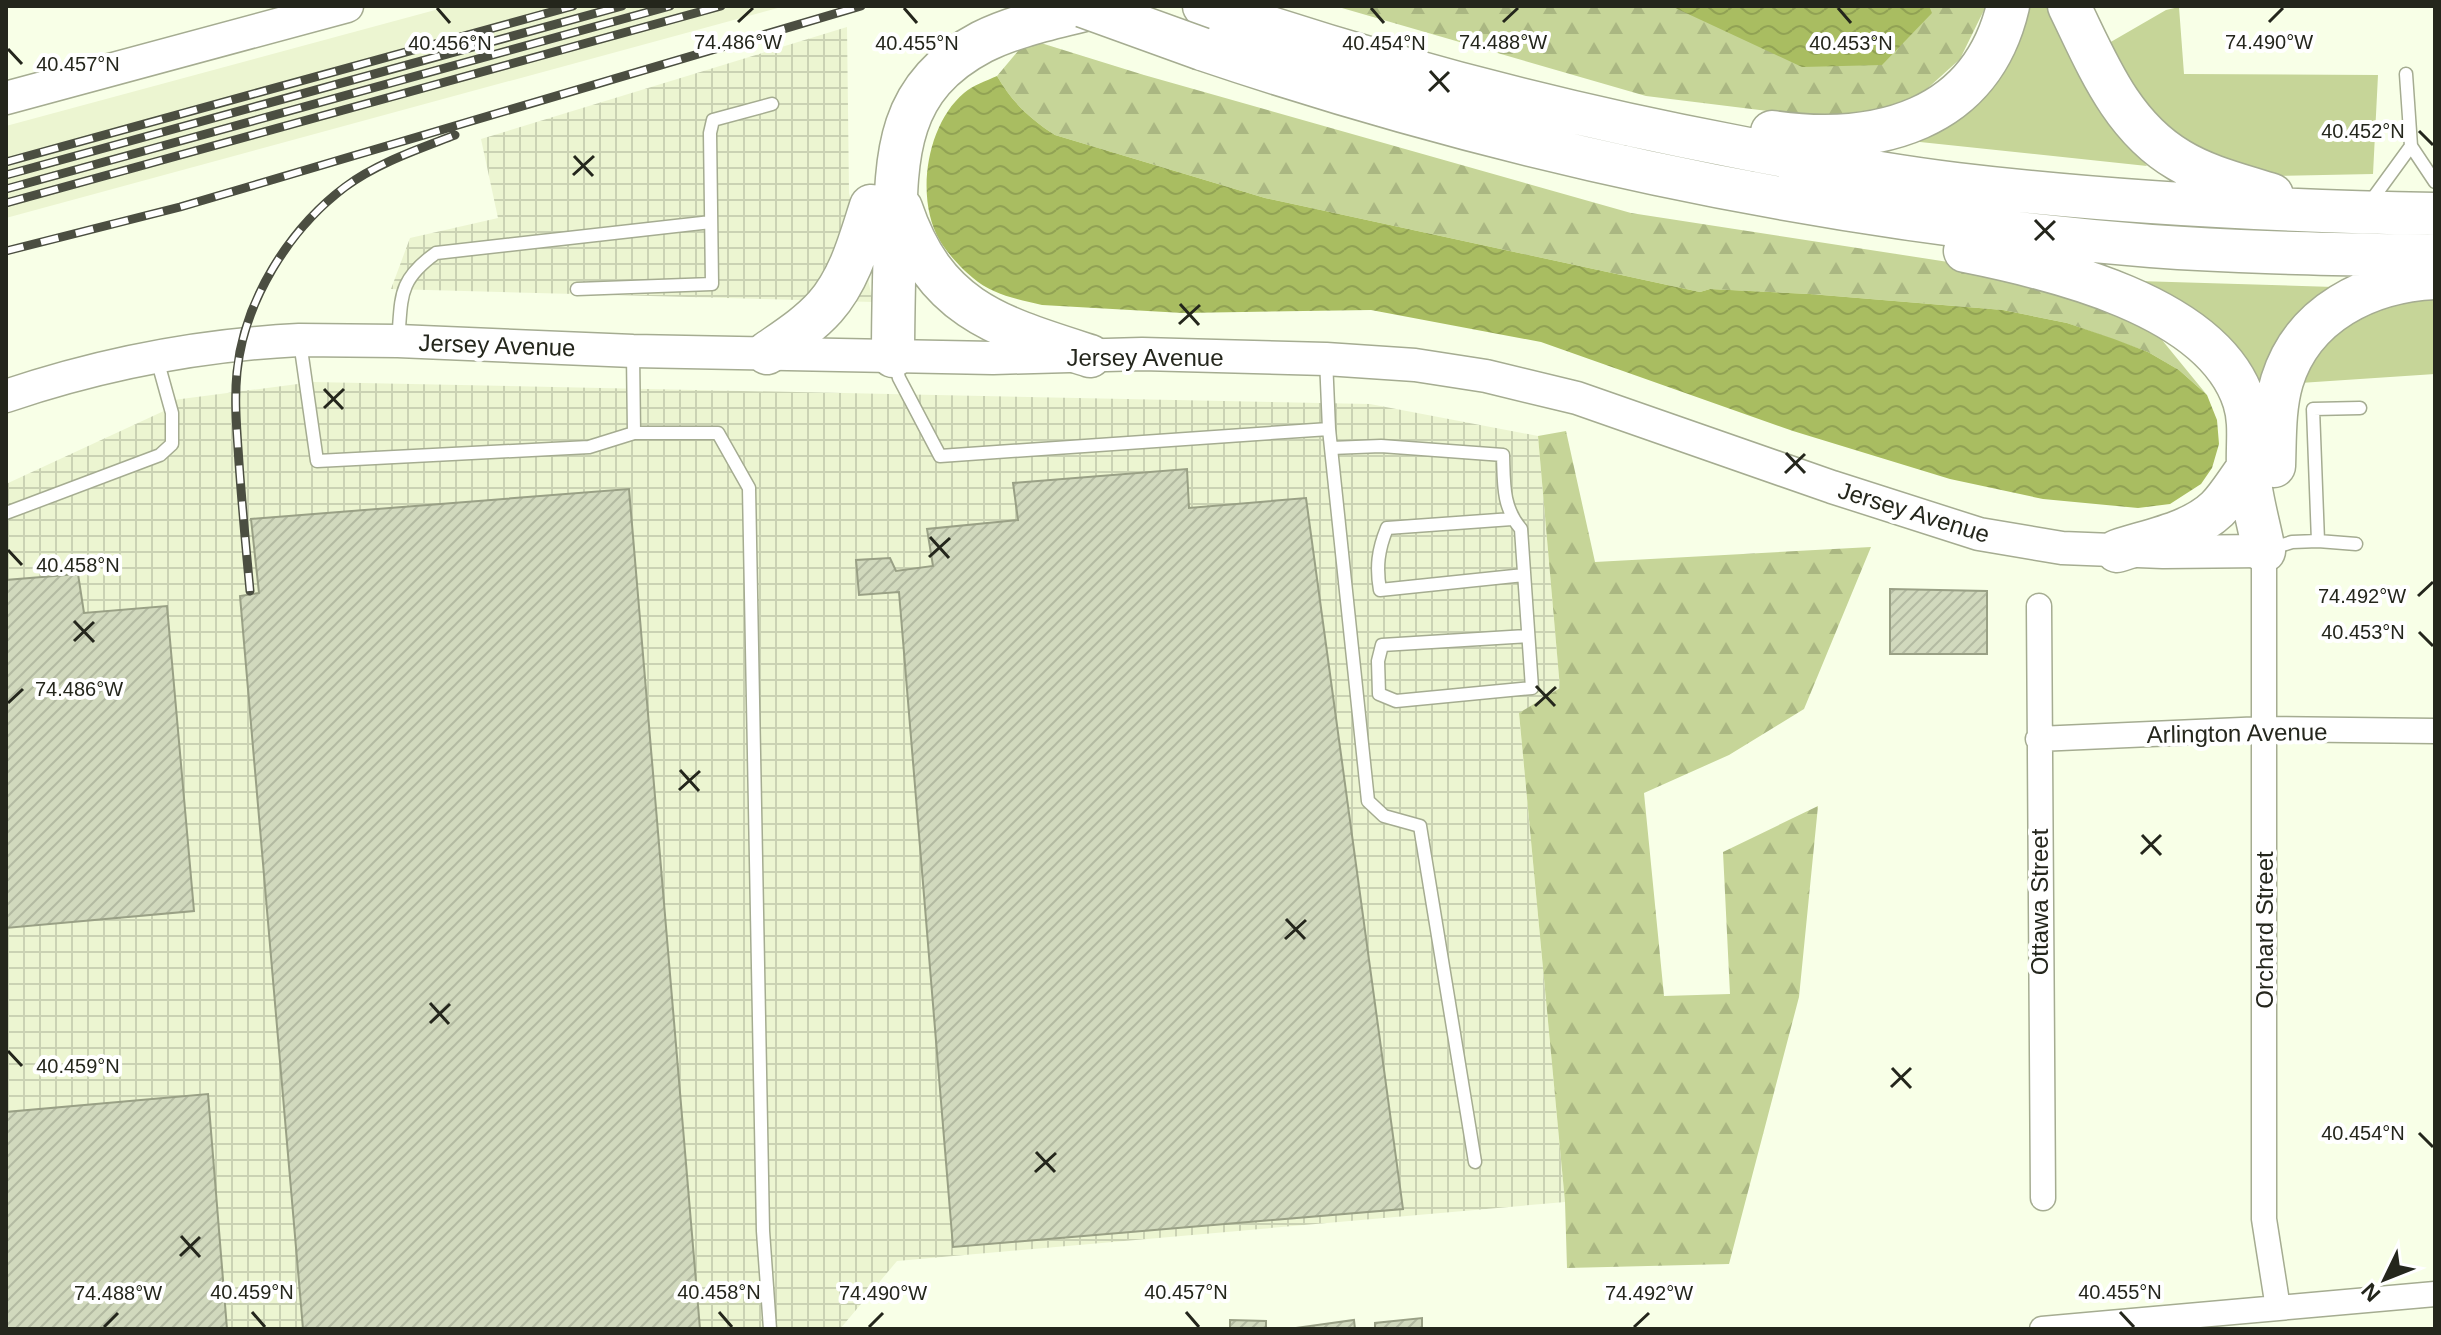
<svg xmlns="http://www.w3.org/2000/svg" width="2441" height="1335" viewBox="0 0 2441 1335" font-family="Helvetica,sans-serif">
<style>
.built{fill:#ecf5d1}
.industrial{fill:url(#industrial-grid)}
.green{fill:#c6d598}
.forest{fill:url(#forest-firs)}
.water{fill:url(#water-waves)}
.building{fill:url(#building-hatch);stroke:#99a085;stroke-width:2}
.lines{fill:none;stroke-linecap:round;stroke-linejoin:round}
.lane-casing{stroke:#a5ac91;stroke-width:15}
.street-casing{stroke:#a5ac91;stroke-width:27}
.secondary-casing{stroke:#a5ac91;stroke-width:35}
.highway-casing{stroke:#a5ac91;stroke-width:45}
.lane{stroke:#fff;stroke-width:12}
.street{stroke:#fff;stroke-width:24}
.secondary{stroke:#fff;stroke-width:32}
.highway{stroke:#fff;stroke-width:42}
.rail-casing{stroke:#4b4e41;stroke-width:9}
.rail{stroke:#fff;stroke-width:6;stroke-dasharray:18;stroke-linecap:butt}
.highway-bridge-casing{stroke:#a5ac91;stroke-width:45;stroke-linecap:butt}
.highway-bridge{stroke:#fff;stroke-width:42}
.ticks{fill:none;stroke:#24261c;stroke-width:3}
.labels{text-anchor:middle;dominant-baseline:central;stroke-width:8;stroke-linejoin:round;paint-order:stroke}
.street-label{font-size:24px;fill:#24261c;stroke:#fff}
.ticks-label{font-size:20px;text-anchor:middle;fill:#24261c;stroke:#fff;stroke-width:8;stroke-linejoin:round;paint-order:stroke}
</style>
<defs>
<pattern id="industrial-grid" width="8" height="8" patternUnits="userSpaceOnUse" patternTransform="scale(2)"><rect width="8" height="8" fill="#ecf5d1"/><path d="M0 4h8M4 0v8" fill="none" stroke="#cad2b3"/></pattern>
<pattern id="forest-firs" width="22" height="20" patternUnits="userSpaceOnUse" patternTransform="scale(2)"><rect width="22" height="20" fill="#c6d598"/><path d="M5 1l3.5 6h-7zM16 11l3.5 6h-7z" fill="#aab782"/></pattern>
<pattern id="water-waves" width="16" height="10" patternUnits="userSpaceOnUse" patternTransform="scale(2)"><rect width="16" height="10" fill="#a9bd61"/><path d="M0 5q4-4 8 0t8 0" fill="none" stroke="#91a254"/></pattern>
<pattern id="building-hatch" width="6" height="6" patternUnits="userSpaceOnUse" patternTransform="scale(2)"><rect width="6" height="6" fill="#d1d9bd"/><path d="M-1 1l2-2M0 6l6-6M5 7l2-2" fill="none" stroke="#b3baa2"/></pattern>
</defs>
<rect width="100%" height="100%" fill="#f8ffe7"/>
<path class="built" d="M450,6h335l-779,212v-92z"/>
<path class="industrial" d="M847,27l2,166 24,109 -482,-13 19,-51 88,-20 -17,-79z
M313,382l1057,22 168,32 22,252 -41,26 46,488 -668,59 -57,68h-834v-845l160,-74v-9z"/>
<path class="green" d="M2023,6h29l66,122 29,38 -246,-26z
M2179,7l5,67 194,1 -5,99 -104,2 -78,-23 -53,-45 -29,-65 57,-33z
M2138,281l196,6 -72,109z
M2435,292v82l-135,9 26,-51 62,-37z"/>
<path class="forest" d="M1335,6h651l-26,53 -52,47 -68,14 -194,-24z
M1028,39l116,36 487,138 382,59 140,57 54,66 -28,-25 -31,-18 -81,-29 -64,-13 -193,-16 -100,-5 -10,3 -435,-94 -210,-63c-26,-17 -43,-33 -58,-59z
M1566,431l29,131 276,-15 -67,162 -75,46 -85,38 20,203 66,-2 -7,-142 95,-46 -19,191 -70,267 -162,4 -2,-66 -46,-489 41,-25 -22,-252z"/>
<path class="water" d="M1671,6h258l3,7 -50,52 -80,2z
M997,76c15,26 32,42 58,59l210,63 435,94 10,-3 100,5 193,16 64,13 47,16 34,13 31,18 28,25 10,25 2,24 -7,24 -11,16 -31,20 -32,4 -95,-9 -93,-20 -157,-48 -252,-89 -170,-32 -188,3 -141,-8c-23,-5 -51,-11 -69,-27 -11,-9 -25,-24 -33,-37 -25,-42 -14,-116 24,-148 9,-8 22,-12 33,-17z"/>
<path class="building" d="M1187,469l2,39 117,-10 97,711 -450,38 -54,-655 -40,3 -3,-35 34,-2 6,13 37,-5 -6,-37 91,-9 -5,-37z
M629,489l71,840h-397l-63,-733 19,-3 -8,-74z
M78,574l6,39 83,-7 27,305 -188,17v-348z
M1890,589l97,2v63h-97z
M208,1094l19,235h-221v-217z
M1422,1318v11h-47v-6z
M1230,1320l36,1v8h-36z
M1354,1320l1,9h-60v-1z"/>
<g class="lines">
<g class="lane-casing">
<path id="lane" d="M2406,74l5,72 24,36
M2368,205l43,-59
M577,289l135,-5 -2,-151 3,-13 59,-16
M398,341c4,-44 -1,-60 38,-88l275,-31
M300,342l17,119 272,-14 45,-14
M633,354l1,79h84l31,55 14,743 7,98
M1326,359l3,70
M895,363l4,15 41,78 389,-27 39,372 16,15 36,10 55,336
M1331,448l50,-2 122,9c1,27 -1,52 18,74l11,159 -136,13 -17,-7 -1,-33 4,-16 146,-9
M6,513l154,-58 12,-11v-31l-15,-54
M1512,519l-125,9c-9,22 -11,39 -7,62l144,-15
M2356,544l-38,-3 -5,-132 47,-1
M2270,549l22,-7 26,-1"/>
</g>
<g class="street-casing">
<path id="street" d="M2264,551v668l14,89
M2039,606l4,592
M2038,739l226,-10 171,2
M2042,1329l393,-35"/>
</g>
<g class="secondary-casing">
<path id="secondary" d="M6,98l341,-92
M6,396c95,-32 193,-51 293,-56l99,1 235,10 360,7 149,-4 184,5 89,6 71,11 91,22 255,89 147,47 83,14 101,4 101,-1"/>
</g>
<g class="highway-casing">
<path id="highway" d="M1204,6c174,59 349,106 529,140 75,15 149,29 224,38 159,19 318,27 478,30
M2069,6c28,57 52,120 110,154 28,17 62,25 93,35
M1202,49c308,104 625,171 949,197 95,7 190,8 284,10
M1772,132c105,15 209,-11 236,-126
M901,208c34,101 95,118 189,148
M1965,251c85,17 248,54 279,150 7,22 3,43 4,66 2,28 11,57 16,84
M767,353c20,-14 42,-28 58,-46 25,-28 35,-67 46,-101
M893,356c0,-39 1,-77 2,-116 1,-85 1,-153 87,-198 36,-18 78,-25 117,-36
M2274,466c1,-28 0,-58 8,-85 21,-68 87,-100 153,-103
M2117,551c33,-11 75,-18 100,-42 12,-12 21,-28 31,-41"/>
</g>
<use href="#lane" class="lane"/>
<use href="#street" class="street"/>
<use href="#secondary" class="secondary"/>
<use href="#highway" class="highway"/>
<g class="rail-casing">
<path id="rail" d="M6,162l567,-156
M6,175l616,-169
M6,189l664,-183
M6,203l715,-197
M6,251l174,-44 681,-201
M250,591c-4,-43 -8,-85 -11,-128 -2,-31 -5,-61 -2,-91 7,-71 52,-143 108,-185 32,-24 74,-38 110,-52"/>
</g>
<use href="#rail" class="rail"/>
<g class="highway-bridge-casing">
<path id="highway-bridge" d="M1083,6l119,43"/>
</g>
<use href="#highway-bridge" class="highway-bridge"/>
</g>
<path class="ticks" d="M437,8l13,15M904,8l13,15M1371,8l13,15M1838,8l13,15M738,22l15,-14M1503,22l15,-14M2269,22l14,-14M8,49l14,15M1430,71l19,21M1429,91l20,-19M2419,131l14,14M574,156l19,20M573,175l21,-19M2035,220l19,20M2035,240l20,-19M1180,304l19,21M1179,324l21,-19M324,389l19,20M324,408l20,-19M1786,453l19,20M1785,473l20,-19M930,537l19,21M8,550l14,15M929,557l21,-19M2418,596l15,-14M74,621l20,21M2419,632l14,14M74,641l20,-19M1536,686l19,20M8,703l15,-14M1535,706l21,-19M680,770l19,21M679,790l21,-19M2142,835l19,20M2141,854l20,-19M1286,919l19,20M1285,939l21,-19M430,1003l19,21M430,1023l20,-19M8,1051l14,15M1892,1068l19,20M1891,1087l20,-19M2419,1133l14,14M1036,1152l19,20M1035,1172l21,-19M181,1236l19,21M180,1256l20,-19M252,1312l13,15M719,1312l13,15M1186,1312l13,15M2120,1312l14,15M104,1327l14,-14M869,1327l14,-14M1634,1327l15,-14"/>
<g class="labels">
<g class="street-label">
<text transform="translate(497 345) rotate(2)">Jersey Avenue</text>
<text x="1145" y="357">Jersey Avenue</text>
<text transform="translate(1914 512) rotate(17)">Jersey Avenue</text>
<text transform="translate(2237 733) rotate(-1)">Arlington Avenue</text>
<text transform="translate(2039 902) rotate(-90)">Ottawa Street</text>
<text transform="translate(2264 930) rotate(-90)">Orchard Street</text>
</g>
</g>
<g class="ticks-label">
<text x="738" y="49">74.486°W</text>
<text x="1503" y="49">74.488°W</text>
<text x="2269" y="49">74.490°W</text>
<text x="1384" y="50">40.454°N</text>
<text x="1851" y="50">40.453°N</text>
<text x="450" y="50">40.456°N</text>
<text x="917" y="50">40.455°N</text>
<text x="78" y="71">40.457°N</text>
<text x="2363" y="138">40.452°N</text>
<text x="78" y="572">40.458°N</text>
<text x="2362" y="603">74.492°W</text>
<text x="2363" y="639">40.453°N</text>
<text x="79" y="696">74.486°W</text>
<text x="78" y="1073">40.459°N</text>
<text x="2363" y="1140">40.454°N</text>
<text x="252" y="1299">40.459°N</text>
<text x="719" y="1299">40.458°N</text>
<text x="1186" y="1299">40.457°N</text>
<text x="2120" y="1299">40.455°N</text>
<text x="118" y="1300">74.488°W</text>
<text x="883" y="1300">74.490°W</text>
<text x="1649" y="1300">74.492°W</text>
</g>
<rect width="2441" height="1335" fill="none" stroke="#24261c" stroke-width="16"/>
<g transform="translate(2385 1279) rotate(227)" stroke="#ffffff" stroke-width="6" paint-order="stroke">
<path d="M0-6L14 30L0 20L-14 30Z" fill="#24261c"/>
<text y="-12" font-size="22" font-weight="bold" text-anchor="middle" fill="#24261c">N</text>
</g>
</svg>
